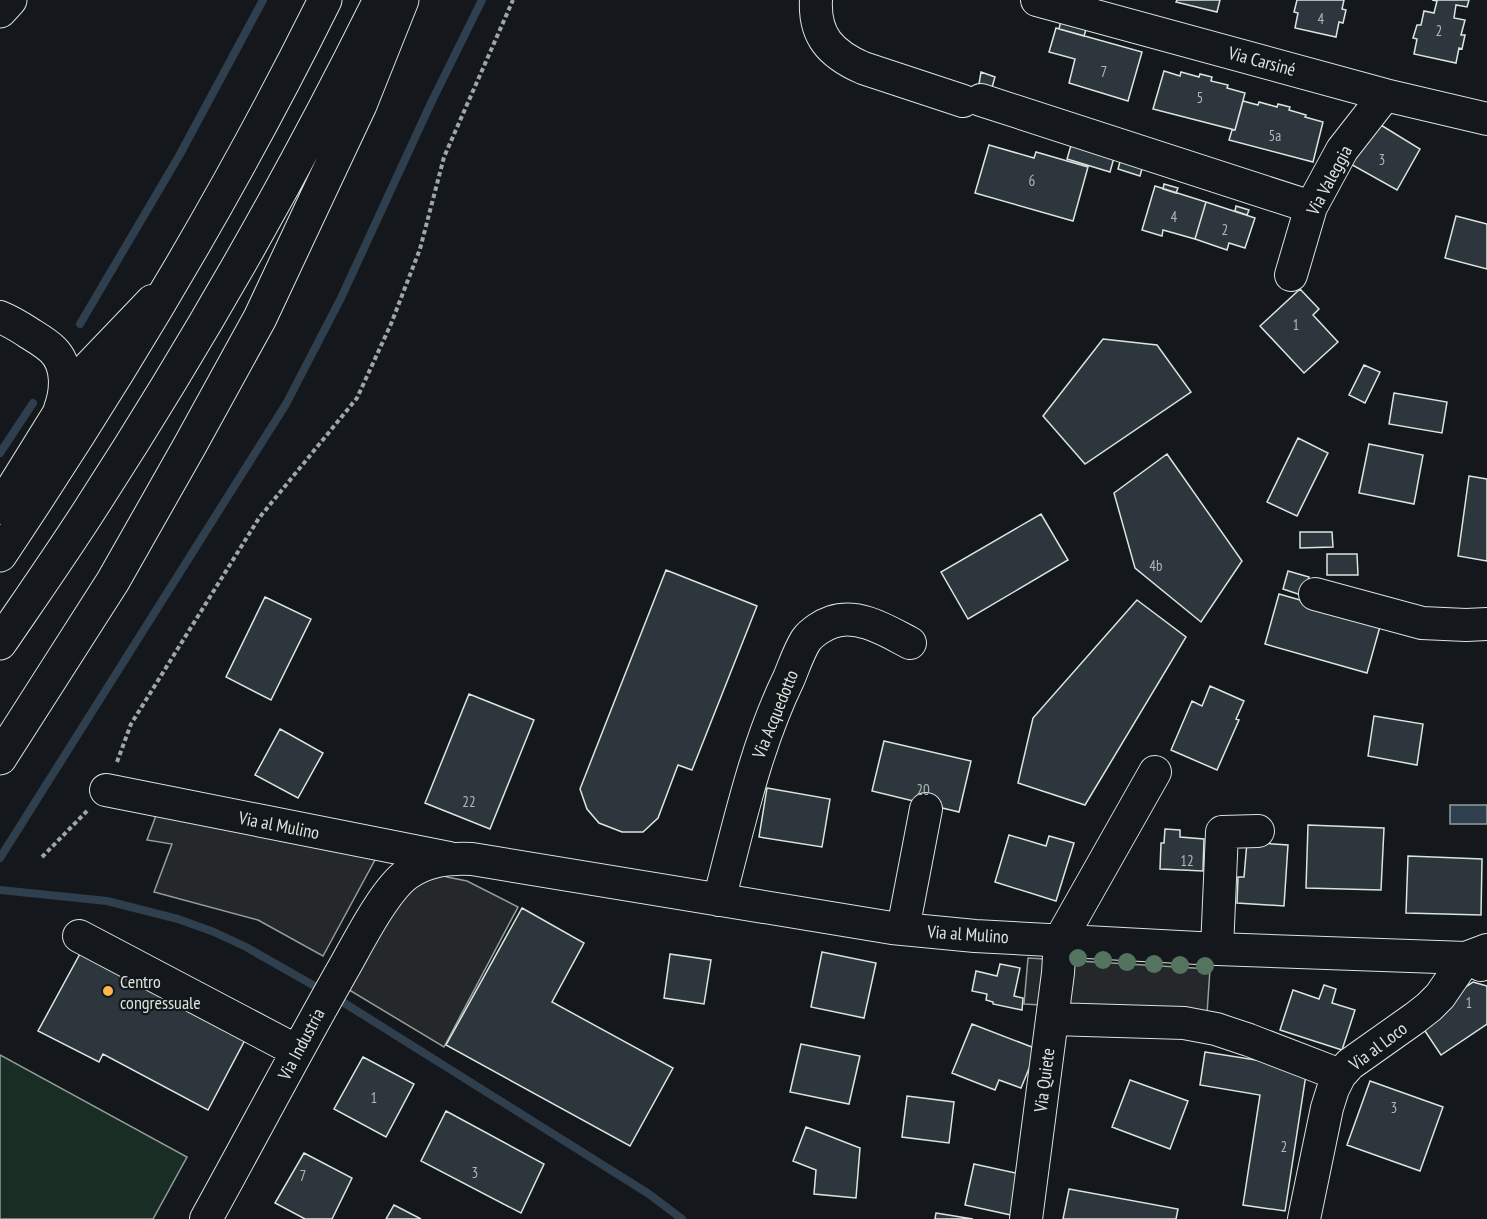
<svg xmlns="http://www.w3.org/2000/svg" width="1487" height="1219" viewBox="0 0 1487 1219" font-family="'PT Sans Narrow',sans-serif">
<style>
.green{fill:#1a2d24;stroke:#939e99;stroke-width:1.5}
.parking{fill:#24282b;stroke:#939e99;stroke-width:1.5}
.water{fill:#2f3f4d;stroke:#939e99;stroke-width:1.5}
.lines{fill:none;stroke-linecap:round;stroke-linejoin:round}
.stream{stroke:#2f3f4d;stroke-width:8}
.building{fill:#2c363c;stroke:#d8e6dc;stroke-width:1.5}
.minor-casing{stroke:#d8e6dc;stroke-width:34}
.highway-casing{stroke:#d8e6dc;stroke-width:35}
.path{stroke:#9da8a2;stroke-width:4;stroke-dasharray:4.5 3;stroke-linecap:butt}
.minor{stroke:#14181c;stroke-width:32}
.highway{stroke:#14181c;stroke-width:33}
.tree{fill:#55745f}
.poi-dot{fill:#ffb74d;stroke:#14181c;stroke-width:2}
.labels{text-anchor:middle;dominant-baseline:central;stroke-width:4.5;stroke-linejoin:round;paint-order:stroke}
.number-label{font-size:15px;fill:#adbab4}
.street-label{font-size:18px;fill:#d8e6dc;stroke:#14181c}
.poi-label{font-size:18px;fill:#d8e6dc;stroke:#14181c;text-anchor:start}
</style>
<rect width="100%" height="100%" fill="#14181c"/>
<path class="green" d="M0,1055l187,102 -34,62h-153z"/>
<path class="parking" d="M161,802l222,43 -60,111 -65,-36 -104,-28 18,-48 -25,-4z
M427,863l20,14 20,4 51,26 -74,140 -108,-65z
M1028,958l182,11 -3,45 -183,-10z"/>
<path class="water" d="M1450,805h37v19h-37z"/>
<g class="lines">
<path class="stream" d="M80,324l99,-168 84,-156
M0,453l33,-50
M0,858l286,-454 55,-106 90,-195 51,-103
M0,890l107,11 71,18 36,13 32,15 95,54 308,193 33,25"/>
</g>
<path class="building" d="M1177,0h43l-3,12 -41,-10z
M1297,0h47l-2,9 4,1 -3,13 -4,-1 -3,15 -41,-9 3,-15 -4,-1z
M1432,0h37l-2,7 -11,-2 -2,13 11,2 -4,15h4l-3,14 -3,-1 -3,15 -42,-9 3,-15 -4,-1 4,-13h4l3,-14 10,2 3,-12z
M1062,16l26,7 -4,13 -25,-7z
M1056,28l86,24 -14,49 -59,-18 6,-24 -26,-7z
M1164,71l16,5 1,-4 18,5 1,-3 12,3 -1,4 17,4 -1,3 18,5 -10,37 -82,-21z
M981,72l14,5 -5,17 -12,-4z
M1243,101l15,4 1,-3 18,5 1,-3 12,3 -1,3 17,5 -1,2 18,5 -10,40 -84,-22 3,-10h3z
M1371,119l49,30 -23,41 -50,-28z
M1072,142l43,12 -5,18 -43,-13z
M989,145l45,13 2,-6 52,15 -15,54 -98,-28z
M1121,158l22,7 -3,11 -22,-7z
M1164,184l14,4 -2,5 -13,-4z
M1155,186l51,16 -11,37 -32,-9 -1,6 -20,-6z
M1206,202l49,16 -10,30 -16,-5 -2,7 -32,-11z
M1236,206l13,4 -2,5 -12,-4z
M1456,216l31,8v45l-42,-11z
M1300,289l19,20 -6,6 25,27 -34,31 -44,-47z
M1103,339l54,6 34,47 -106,72 -42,-48z
M1364,365l16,7 -15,31 -16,-8z
M1394,393l53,9 -5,31 -53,-9z
M1298,438l30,15 -31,63 -30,-14z
M1369,444l54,11 -9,49 -55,-11z
M1167,454l75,107 -41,61 -66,-54 -21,-75z
M1469,476l18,3v82l-29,-5z
M1041,514l27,46 -100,59 -27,-47z
M1300,532h32l1,15 -33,1z
M1327,554h30l1,21h-31z
M666,570l91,36 -65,164 -14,-5 -20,53 -15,14h-21l-23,-9 -12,-14 -7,-20z
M1288,571l21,6 -5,19 -21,-7z
M1279,594l102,29 -14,50 -102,-29z
M265,597l46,22 -40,81 -45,-23z
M1137,600l49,37 -101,168 -67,-22 15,-65z
M1210,686l34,15 -8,18 3,1 -22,50 -46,-20 21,-49 10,5z
M469,694l65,26 -44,109 -65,-26z
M1374,716l49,8 -6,41 -49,-9z
M280,729l43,24 -25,45 -43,-23z
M884,741l87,20 -12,51 -87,-21z
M767,788l63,11 -8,48 -63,-10z
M1308,825l76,3 -3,62 -75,-2z
M1165,829l15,1v7l24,2 -1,32 -43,-2 1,-26h3z
M1009,835l37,11 3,-10 25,7 -18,58 -61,-19z
M1247,842l41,3 -4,61 -47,-3 1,-26h6z
M1408,856l74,3 -1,56 -75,-2z
M522,908l62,35 -32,59 121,66 -43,78 -184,-101z
M81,952l165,86 -38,72 -105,-56 -4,8 -61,-31z
M822,952l54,11 -12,55 -53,-11z
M670,954l41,6 -7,44 -40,-6z
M1000,964l20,4 -6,28 9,2 -1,12 -29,-6v-2l-7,-2 1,-6 -15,-3 4,-20 21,5z
M1473,982l14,4v38l-46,31 -24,-36z
M1324,985l12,4 -4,14 23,7 -13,40 -62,-20 13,-40 26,9z
M972,1024l65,25 -16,39 -22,-8 -4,10 -43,-17z
M801,1044l59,12 -11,48 -59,-12z
M1205,1052l102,16 -22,143 -42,-6 17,-110 -60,-10z
M363,1057l51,27 -28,53 -52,-28z
M1130,1080l58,21 -18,48 -58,-22z
M1370,1081l73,26 -23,64 -73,-26z
M907,1096l47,6 -5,41 -47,-6z
M446,1111l98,53 -23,49 -100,-52z
M806,1127l54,21 -4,50 -42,-4 2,-24 -23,-9z
M304,1153l48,25 -20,41h-27l-30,-16z
M974,1164l46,10 -9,41 -46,-10z
M1069,1189l109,20 -2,10h-113z
M394,1205l27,14h-35z
M936,1213l37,6h-38z"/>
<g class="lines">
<g class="minor-casing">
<path id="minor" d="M816,0c-2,36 15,54 47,68l100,33
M1037,0l348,95 102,24
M981,100l330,107
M1291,275l20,-68 31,-57 43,-55
M0,317c10,4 20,10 29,16 8,5 17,10 24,17 15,15 14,40 7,59
M0,508l85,-137 67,-70
M1315,594l107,29 44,2 21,-1
M106,790l343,68
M719,900c20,-75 36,-152 70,-222 5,-12 10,-27 17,-38 6,-8 17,-15 26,-18 27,-9 55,9 78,21
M903,929l23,-120
M79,936l218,115
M1217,949l5,-117 36,-1
M1052,1019l132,4 32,6 33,11 91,35
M206,1219c47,-85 92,-171 140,-255 14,-25 39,-74 61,-90 20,-14 42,-16 65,-15l420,69 83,8 242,13 249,9 21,-8
M1026,1219l32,-246 2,-33 95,-168
M1304,1219l23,-111 6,-19 7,-14 10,-11 65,-46 14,-11 11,-11 26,-38 15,7"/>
</g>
<g class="highway-casing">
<path id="highway" d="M0,11l10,-11
M0,555c119,-178 230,-363 325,-555
M0,643c30,-44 60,-87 89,-132 106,-164 204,-335 291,-511
M0,758l113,-177 76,-134 71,-129 100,-213 42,-105"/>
</g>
<path class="path" d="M117,762l14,-38 128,-206 98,-120 34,-74 29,-75 24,-92 69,-157
M42,857l45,-46"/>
<use href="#minor" class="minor"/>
<use href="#highway" class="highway"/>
</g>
<g class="tree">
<circle cx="1078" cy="958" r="9"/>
<circle cx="1103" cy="960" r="9"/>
<circle cx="1127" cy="962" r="9"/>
<circle cx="1154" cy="964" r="9"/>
<circle cx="1180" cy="965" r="9"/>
<circle cx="1205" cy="966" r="9"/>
</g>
<circle class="poi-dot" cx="108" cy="991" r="6"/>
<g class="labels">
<g class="number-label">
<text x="1321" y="18">4</text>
<text x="1439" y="30">2</text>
<text x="1104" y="71">7</text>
<text x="1200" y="97">5</text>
<text x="1275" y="135">5a</text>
<text x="1382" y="159">3</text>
<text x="1032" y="180">6</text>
<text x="1174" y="216">4</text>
<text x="1225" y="229">2</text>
<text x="1296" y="324">1</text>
<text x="1156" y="565">4b</text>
<text x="923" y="789">20</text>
<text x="469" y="801">22</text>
<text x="1187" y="860">12</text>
<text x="1469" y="1002">1</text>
<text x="374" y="1097">1</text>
<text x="1394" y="1107">3</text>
<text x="1284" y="1146">2</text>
<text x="475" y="1172">3</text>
<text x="303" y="1175">7</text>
</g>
<g class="street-label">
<text transform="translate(1262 61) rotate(15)">Via Carsiné</text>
<text transform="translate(1329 180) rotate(-62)">Via Valeggia</text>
<text transform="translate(775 714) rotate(-68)">Via Acquedotto</text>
<text transform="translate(279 825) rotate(11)">Via al Mulino</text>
<text transform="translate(968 934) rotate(4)">Via al Mulino</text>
<text transform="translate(301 1044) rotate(-62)">Via Industria</text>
<text transform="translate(1378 1046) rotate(-37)">Via al Loco</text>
<text transform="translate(1044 1080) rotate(-83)">Via Quiete</text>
</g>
<g class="poi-label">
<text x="120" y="981">Centro<tspan x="120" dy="21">congressuale</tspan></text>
</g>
</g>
</svg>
